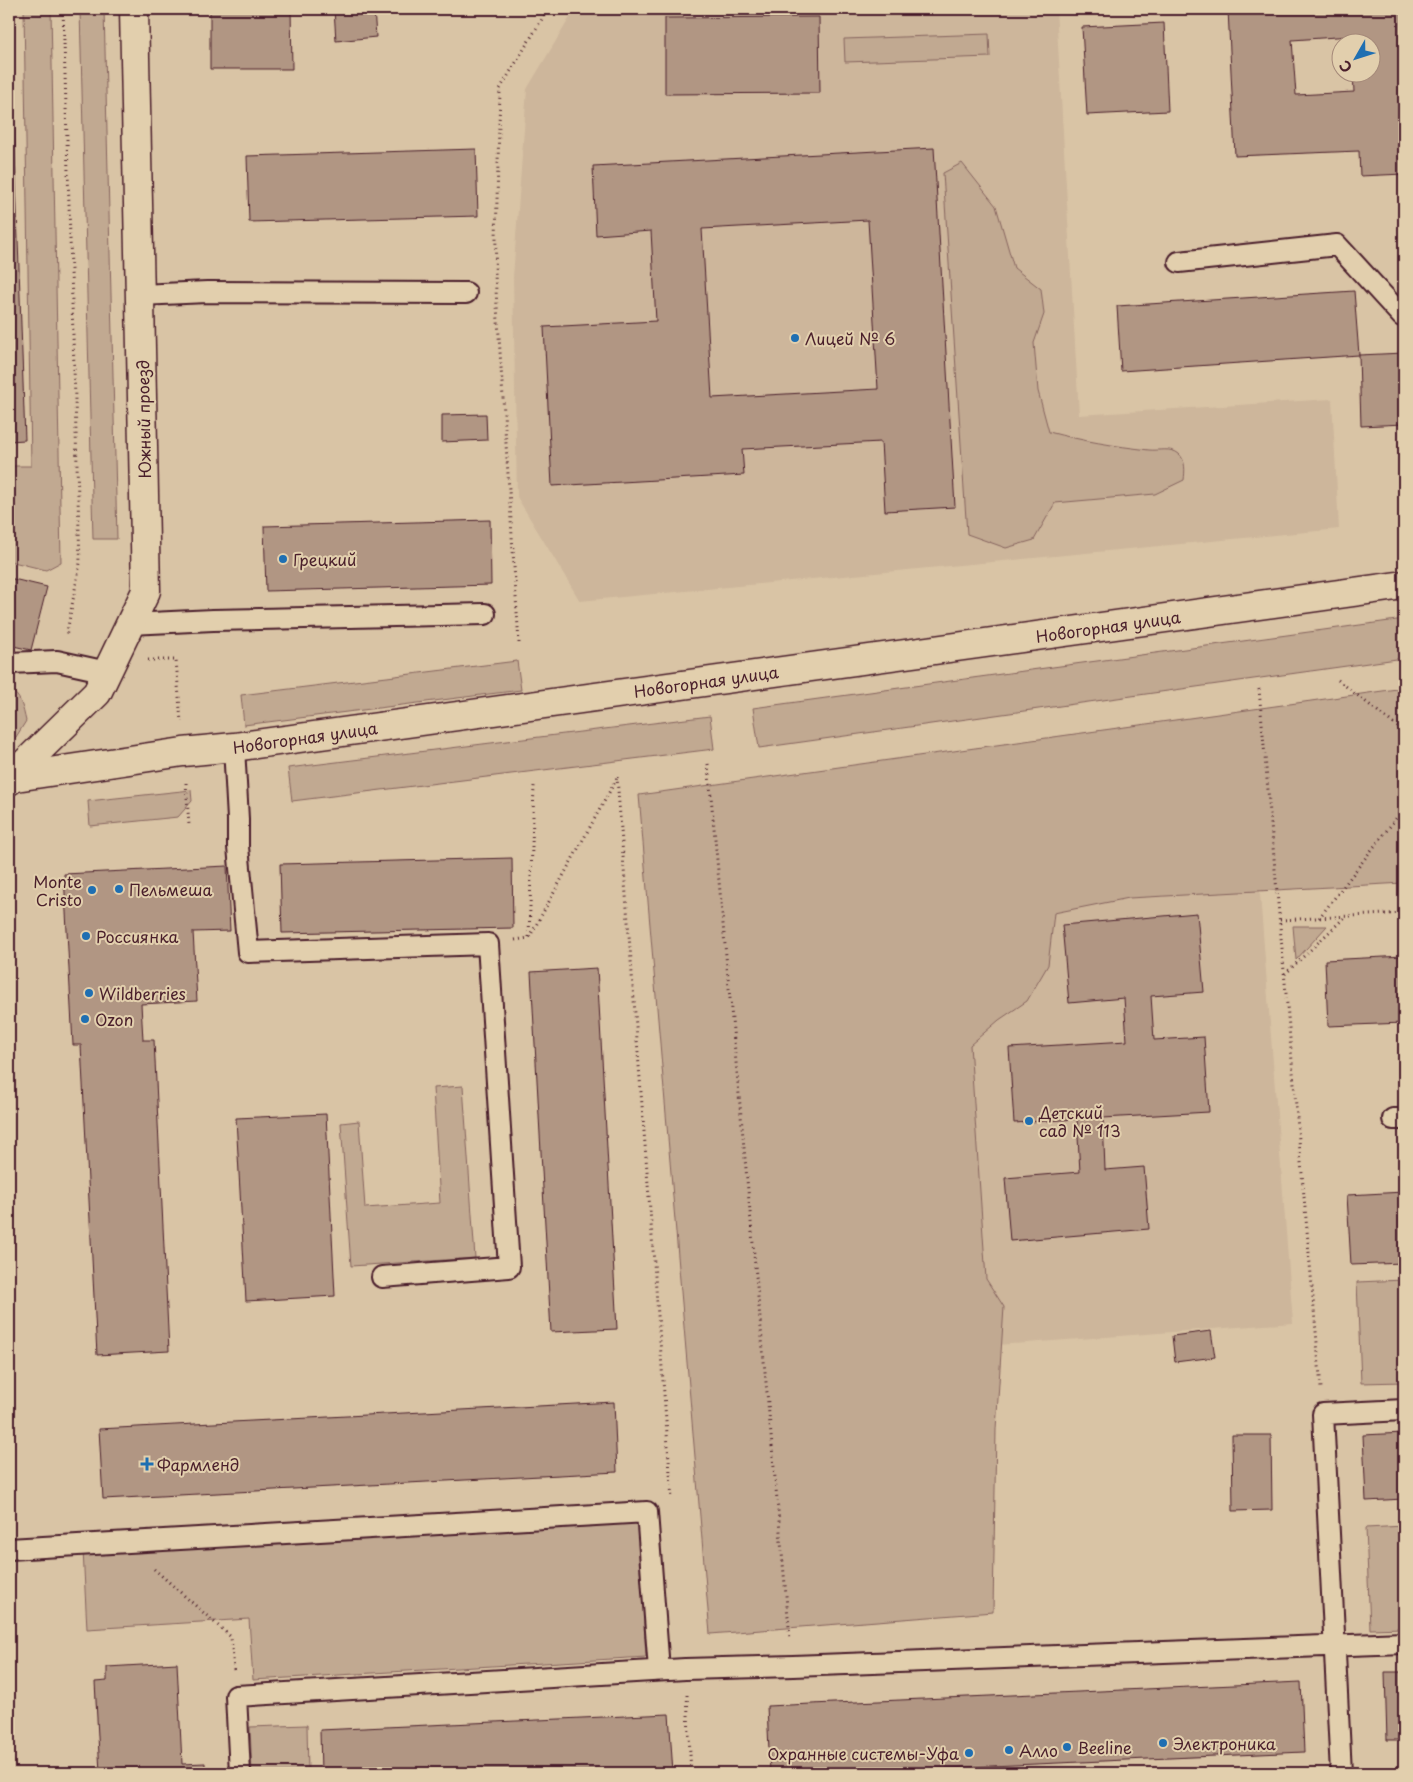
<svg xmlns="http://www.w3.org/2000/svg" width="1413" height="1782" viewBox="0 0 1413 1782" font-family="'Playpen Sans',sans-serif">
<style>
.built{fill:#cdb69b}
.green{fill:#c1a991;stroke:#86645e}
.building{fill:#b19683;stroke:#4a1f2b;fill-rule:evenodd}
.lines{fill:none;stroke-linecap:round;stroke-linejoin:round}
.lane-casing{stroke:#4a1f2b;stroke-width:24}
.street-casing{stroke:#4a1f2b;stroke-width:31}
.secondary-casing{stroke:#4a1f2b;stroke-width:31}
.path{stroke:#4a1f2b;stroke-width:3;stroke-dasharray:1 4;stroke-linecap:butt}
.lane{stroke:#e2cfad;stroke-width:20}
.street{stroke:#e2cfad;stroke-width:28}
.secondary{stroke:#e2cfad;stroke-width:28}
.poi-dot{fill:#1f6fb2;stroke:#e2cfad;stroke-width:2}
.labels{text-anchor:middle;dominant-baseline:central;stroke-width:4;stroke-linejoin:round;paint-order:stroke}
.poi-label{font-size:16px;fill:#4a1f2b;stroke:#e2cfad;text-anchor:start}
.street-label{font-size:16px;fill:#4a1f2b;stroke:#e2cfad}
</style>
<rect width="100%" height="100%" fill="#d9c4a5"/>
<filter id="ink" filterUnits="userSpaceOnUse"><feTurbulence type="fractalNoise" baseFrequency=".02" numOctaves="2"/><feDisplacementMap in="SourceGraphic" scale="10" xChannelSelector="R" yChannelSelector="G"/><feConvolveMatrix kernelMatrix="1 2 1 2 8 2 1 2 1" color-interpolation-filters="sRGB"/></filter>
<g filter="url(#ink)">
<path class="built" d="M575,9h481l23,406 253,-16 7,130 -759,72 -63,-104 -4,-220 14,-188z
M1259,881l34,442 -495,37 -34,-442z"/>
<path class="green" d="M24,9h27l10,553 -15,8 -37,-9v-95h22z
M80,9h24l13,530h-24z
M989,34l1,23 -145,5 -1,-23z
M962,163l34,43 18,62 27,21 3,25 -10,29 4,48 11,41c34,9 65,14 100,18 10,1 22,-3 30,4 7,7 6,17 5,26l-29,14 -100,9 -21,37 -28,8 -39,-14 -24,-361z
M1404,619v39l-645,90 -6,-40z
M517,661l4,29 -277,35 -3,-30z
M1404,688v195l-275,15 -75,15 -6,52 -21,36 -28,19 -29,25 16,234 18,28 -8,122 -3,183 -283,22 -71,-839z
M9,690c12,4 14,19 17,31l-10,16 -7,4z
M710,716l4,33 -422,52 -4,-33z
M191,790l1,11 -14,16 -88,9 -2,-25z
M1293,926h34l-31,34z
M463,1086l12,172 -124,8 -10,-143 18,-2 6,87 75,-5 -7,-115z
M1404,1280v102l-43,1 -4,-101z
M638,1519l8,138 -393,23 -4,-61 -162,10 -4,-79z
M1404,1526v102l-34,1 -4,-101z
M307,1725l1,48h-56l-2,-46z"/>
<path class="building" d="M9,9h1l15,431 -16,1z
M210,9h81l1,60h-82z
M334,9h40l2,28 -40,4z
M1228,9h176v165l-44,2 -1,-25 -124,5zM1351,36v6h19v30h-17l1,20 -58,3 -4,-55z
M819,17l1,76 -155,1v-76z
M1164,23l4,88 -81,4 -5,-88z
M934,148l21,359 -70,4 -4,-69 -139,7 2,26 -192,11 -8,-159 112,-6 -5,-90 -55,4 -3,-69zM868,220l10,169 -166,9 -10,-169z
M476,149l2,67 -229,6 -2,-66z
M1354,291l5,64 -238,16 -4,-65z
M1404,353v71l-43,2 -2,-71z
M486,414l1,26 -45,2v-27z
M490,520l1,65 -225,6 -2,-65z
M9,578l38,9 -16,63 -22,-5z
M512,858l1,70 -231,5 -2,-69z
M227,866l3,65 -37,1 4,69 -56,3 2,36h11l15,311 -72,4 -16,-310h-8l-9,-171z
M1197,913l7,79 -53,4 3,44 50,-3 5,75 -106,6 2,52 39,-3 5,62 -139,12 -5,-63 75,-6 -3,-53 -63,4 -5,-75 118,-7 -3,-43 -55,5 -7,-78z
M1404,956v67l-76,3 -3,-66z
M597,968l20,361 -66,3 -20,-360z
M326,1114l9,182 -89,5 -10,-183z
M1404,1192v71l-53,2 -4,-70z
M1211,1331l4,26 -40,5 -3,-26z
M614,1402l3,70 -514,27 -4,-70z
M1404,1433v66l-38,2 -3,-66z
M1232,1435h39l1,75 -39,1z
M177,1663l5,101 23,-1v10h-105l-5,-91 12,-1v-14z
M1385,1672h19v68h-17z
M1301,1682l3,70 -469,21h-65l-3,-67z
M669,1714l4,59h-352l-1,-43z"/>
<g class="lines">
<g class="lane-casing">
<path id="lane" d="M1179,262l158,-17 65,71h2
M140,295l67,-3 259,1
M130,624l83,-4 272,-6
M9,663l48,-2 50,11
M234,747l4,72v28l10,105 240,-8 21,323 -127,10
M1393,1119h11
M9,1549l638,-37 12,158
M240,1773l-4,-77 449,-27 108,-3 611,-23
M1341,1773l-18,-359 81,-4"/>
</g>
<g class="street-casing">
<path id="street" d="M9,778l174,-26 51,-5 1170,-162"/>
</g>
<g class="secondary-casing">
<path id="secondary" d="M9,781l1,-3 87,-85 49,-102 -12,-582"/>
</g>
<path class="path" d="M63,9l17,554 -14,74
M519,643l-24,-368 5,-186 48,-80
M148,660h28l5,62
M1338,680l66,52
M1259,689l62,699
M708,764l82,874
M617,777l55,722
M186,783l3,42
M1319,918l85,-110
M1280,920l124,-7
M529,937l5,-151
M515,940l14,-2 88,-160
M1285,974l59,-56
M154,1569l77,68 3,33
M687,1695l4,78
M1367,1770l37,-1
M1235,1773l79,-2"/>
<use href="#lane" class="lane"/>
<use href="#street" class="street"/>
<use href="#secondary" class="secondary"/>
</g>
</g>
<g class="poi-dot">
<circle cx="795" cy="338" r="5"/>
<circle cx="283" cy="559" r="5"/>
<circle cx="119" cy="889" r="5"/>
<circle cx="92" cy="890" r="5"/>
<circle cx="86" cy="936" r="5"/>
<circle cx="89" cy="993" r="5"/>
<circle cx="85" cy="1019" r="5"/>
<circle cx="1029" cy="1121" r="5"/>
<path d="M144.5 1456.5h5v5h5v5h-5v5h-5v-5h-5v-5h5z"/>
<circle cx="1163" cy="1743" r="5"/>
<circle cx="1067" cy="1747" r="5"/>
<circle cx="1009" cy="1750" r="5"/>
<circle cx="969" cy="1753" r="5"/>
</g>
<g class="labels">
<g class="poi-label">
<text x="805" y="338">Лицей № 6</text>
<text x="293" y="559">Грецкий</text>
<text x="82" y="881" text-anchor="end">Monte<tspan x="82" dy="18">Cristo</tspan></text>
<text x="129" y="889">Пельмеша</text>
<text x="96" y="936">Россиянка</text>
<text x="99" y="993">Wildberries</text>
<text x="95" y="1019">Ozon</text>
<text x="1039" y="1112">Детский<tspan x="1039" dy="18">сад № 113</tspan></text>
<text x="157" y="1464">Фармленд</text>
<text x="1173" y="1743">Электроника</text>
<text x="1077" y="1747">Beeline</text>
<text x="1019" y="1750">Алло</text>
<text x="959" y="1753" text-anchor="end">Охранные системы-Уфа</text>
</g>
<g class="street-label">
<text transform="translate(143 419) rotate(-91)">Южный проезд</text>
<text transform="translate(1108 626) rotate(-8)">Новогорная улица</text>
<text transform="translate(706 681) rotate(-8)">Новогорная улица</text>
<text transform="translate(305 737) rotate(-8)">Новогорная улица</text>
</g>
</g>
<rect width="1413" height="1782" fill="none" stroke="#e2cfad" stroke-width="30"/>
<rect x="15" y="15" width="1383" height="1752" fill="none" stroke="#4a1f2b" stroke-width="2" filter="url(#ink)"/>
<g transform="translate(1356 58) rotate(231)"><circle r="24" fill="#e2cfad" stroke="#a58979"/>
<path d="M0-4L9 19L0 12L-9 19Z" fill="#1f6fb2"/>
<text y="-8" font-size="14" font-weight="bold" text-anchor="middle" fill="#4a1f2b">С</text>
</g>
</svg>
